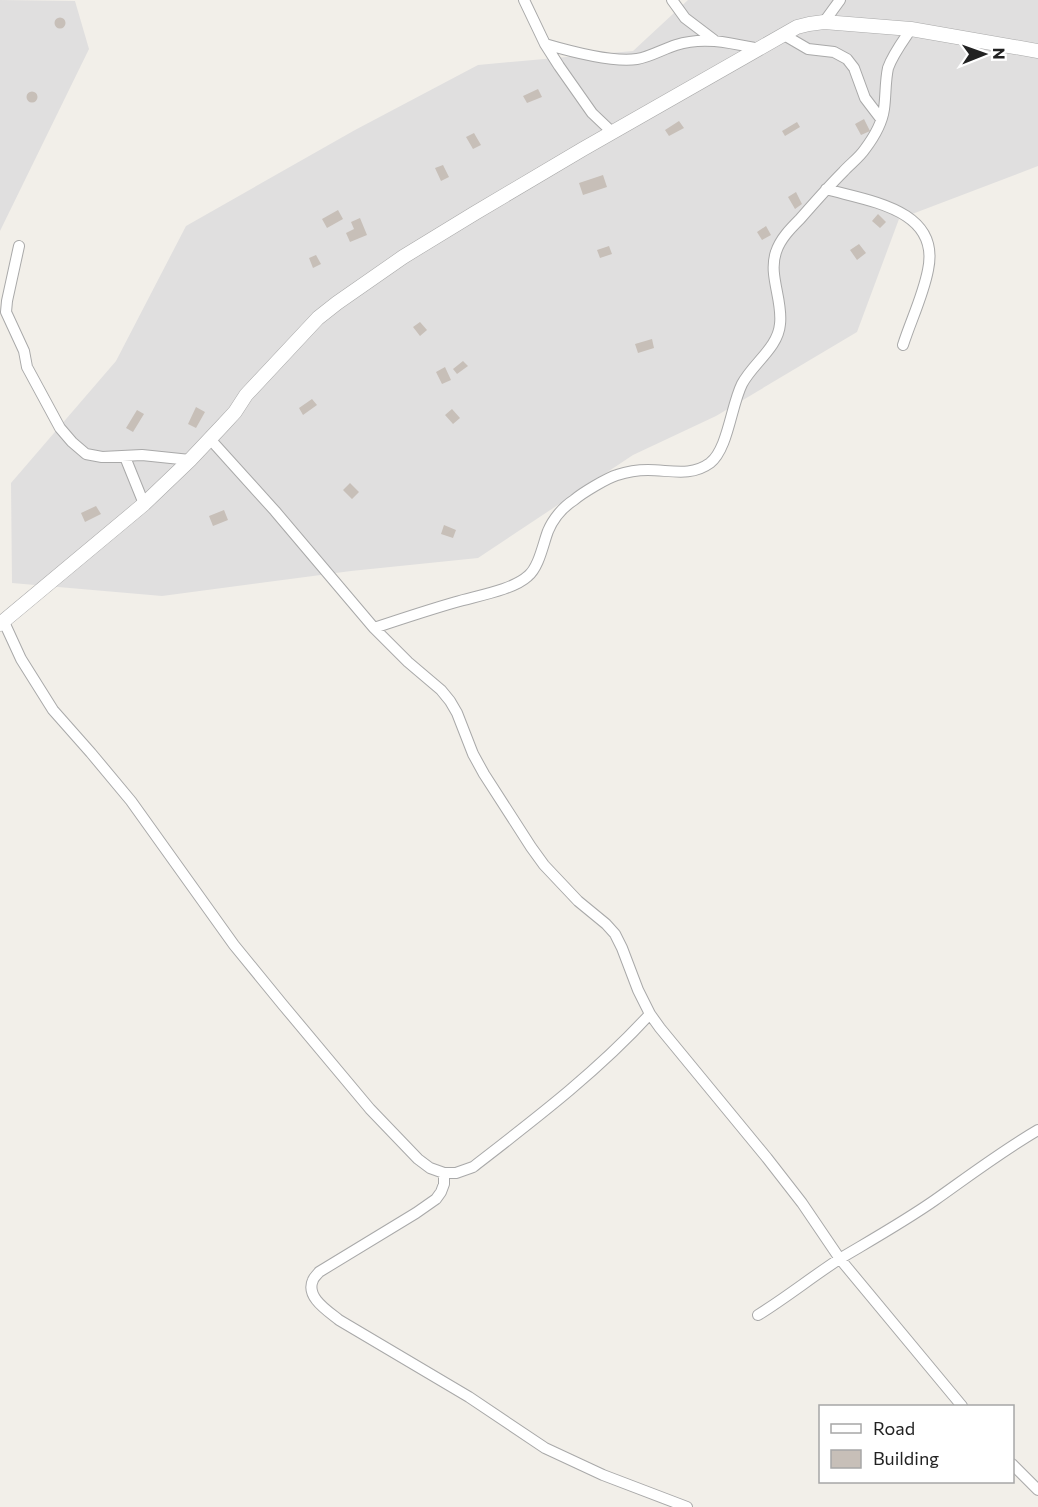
<svg xmlns="http://www.w3.org/2000/svg" width="1038" height="1507" viewBox="0 0 1038 1507" font-family="Commissioner,sans-serif">
<style>
.residential{fill:#e0dfdf}
.building{fill:#c7bfb8}
.lines{fill:none;stroke-linecap:round;stroke-linejoin:round}
.minor-casing{stroke:#a9a9a9;stroke-width:12}
.tertiary-casing{stroke:#a9a9a9;stroke-width:15}
.minor{stroke:#fff;stroke-width:10}
.tertiary{stroke:#fff;stroke-width:14}
</style>
<rect width="100%" height="100%" fill="#f2efe9"/>
<path class="residential" d="M0,0l75,1 14,48 -89,182z
M688,0h350v166l-139,53 -42,113 -141,84 -83,39 -155,103 -127,13 -189,25 -150,-13 -1,-100 105,-122 70,-135 169,-96 123,-65 155,-14z"/>
<path class="building" d="M54.5 23a5.5 5.5 0 1 1 11 0a5.5 5.5 0 1 1-11 0Z
M538,89l4,8 -15,6 -4,-7z
M26.5 97a5.5 5.5 0 1 1 11 0a5.5 5.5 0 1 1-11 0Z
M864,119l6,12 -9,4 -6,-11z
M679,121l5,7 -15,8 -4,-6z
M797,122l3,5 -15,9 -3,-5z
M474,133l7,12 -8,4 -7,-12z
M443,165l6,12 -8,4 -6,-13z
M603,175l4,12 -24,8 -4,-12z
M796,192l6,12 -7,5 -7,-12z
M338,210l5,9 -16,9 -5,-9z
M878,214l8,8 -6,6 -8,-7z
M360,218l7,17 -17,7 -4,-9 8,-4 -3,-7z
M766,226l5,9 -9,5 -5,-8z
M859,244l7,9 -9,7 -7,-10z
M609,246l3,8 -12,4 -3,-8z
M316,255l5,9 -8,4 -4,-10z
M420,322l7,8 -7,6 -7,-9z
M652,339l2,9 -16,5 -3,-9z
M463,361l5,5 -11,8 -4,-5z
M445,367l6,13 -9,4 -6,-12z
M312,399l5,6 -14,10 -4,-7z
M196,407l9,5 -9,16 -8,-4z
M452,409l8,9 -7,6 -8,-9z
M137,410l7,4 -11,18 -7,-4z
M350,483l9,9 -7,7 -9,-9z
M96,506l5,8 -16,8 -4,-9z
M224,510l4,10 -15,6 -4,-10z
M444,525l12,5 -3,8 -12,-4z"/>
<g class="lines">
<g class="minor-casing">
<path id="minor" d="M524,0l21,44 14,22 33,47 21,20
M672,0l13,18 29,22
M824,22l16,-22
M784,35l24,14 26,3 13,7 7,9 11,30 16,21
M545,44c24,7 67,19 92,15 13,-2 26,-10 39,-14 28,-9 55,-2 83,4
M826,189c42,12 115,20 102,81 -5,26 -17,50 -25,75
M19,246l-12,55 -1,11 18,39 3,16 33,61 12,14 14,12 16,3 40,-2 48,5
M210,439l65,72 99,117 34,34 33,28 9,11 7,12 16,41 11,20 47,73 13,18 34,36 28,23 9,10 7,14 16,42 12,24 10,14 107,130 35,45 38,56 122,147
M125,457l19,47
M4,622l17,37 32,51 38,43 40,48 103,144 49,60 87,104 48,50 12,9 14,5h12l17,-6c62,-48 124,-95 177,-153
M374,628c27,-9 54,-18 82,-26 20,-6 57,-12 72,-26 11,-9 15,-32 20,-45 5,-12 15,-24 26,-31 8,-7 33,-22 43,-25 9,-3 22,-5 31,-5 22,0 43,7 62,-7 18,-14 21,-57 32,-79 11,-21 36,-36 38,-60 3,-24 -12,-49 -4,-72 4,-13 15,-24 24,-33 14,-16 28,-32 43,-47 7,-8 16,-14 22,-23 9,-12 17,-25 19,-40 2,-14 1,-27 4,-41 5,-14 15,-27 23,-39
M444,1173v11l-3,8 -5,7 -20,14 -97,59c-2,3 -5,5 -6,8 -8,17 15,31 26,40l130,77 76,51 58,27 84,32
M758,1315c29,-18 55,-39 83,-57 32,-19 64,-37 94,-58 34,-24 67,-49 103,-70
M1012,1464l26,26"/>
</g>
<g class="tertiary-casing">
<path id="tertiary" d="M0,624l144,-120 46,-44 33,-35 12,-13 11,-17 72,-77 19,-15 66,-46 72,-44 108,-64 214,-122 12,-3 15,-2 87,7 127,22"/>
</g>
<use href="#minor" class="minor"/>
<use href="#tertiary" class="tertiary"/>
</g>
<rect x="819" y="1405" width="195" height="78" fill="#ffffff" stroke="#a7a7a7" stroke-width="1.5"/>
<rect x="831" y="1424" width="30" height="9" fill="#ffffff" stroke="#a7a7a7" stroke-width="1.5"/>
<text x="873" y="1435" font-size="18" fill="#222222">Road</text>
<rect x="831" y="1450" width="30" height="18" fill="#c7bfb8" stroke="#a7a7a7" stroke-width="1.5"/>
<text x="873" y="1465" font-size="18" fill="#222222">Building</text>
<g transform="translate(984 54) rotate(89)" stroke="#ffffff" stroke-width="4.5" paint-order="stroke">
<path d="M0-4.5L10 22L0 15L-10 22Z" fill="#222222"/>
<text y="-9" font-size="16" font-weight="bold" text-anchor="middle" fill="#222222">N</text>
</g>
</svg>
